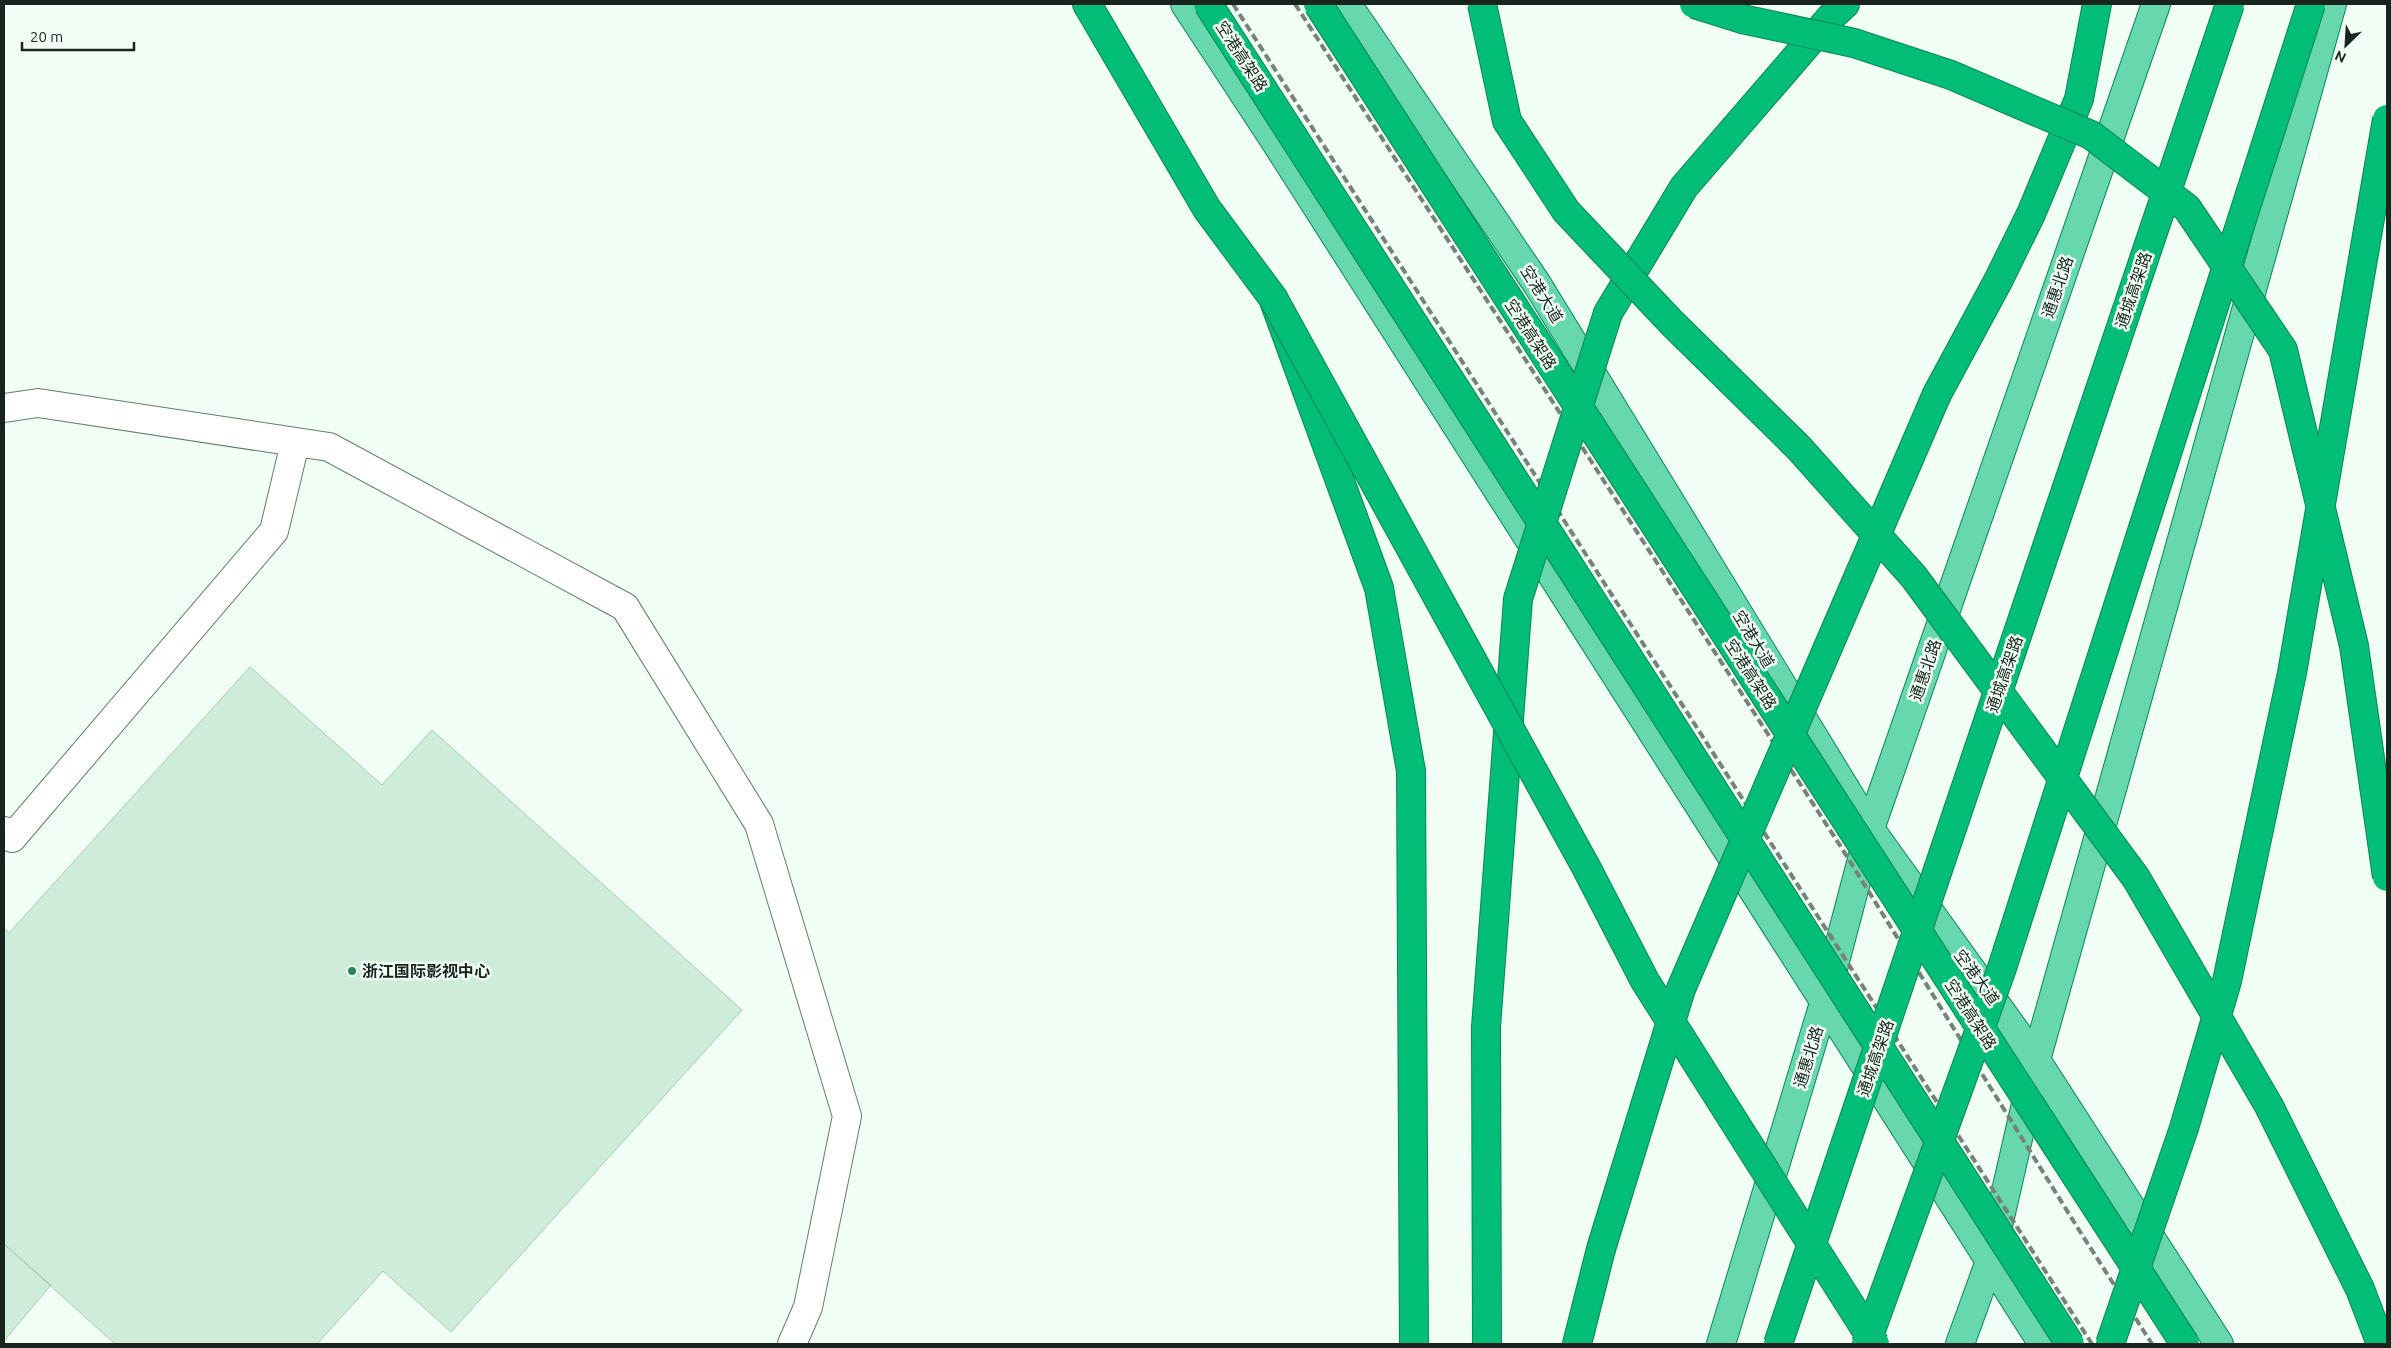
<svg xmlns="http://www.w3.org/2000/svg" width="2391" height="1348" viewBox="0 0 2391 1348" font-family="Ubuntu,'Noto Sans SC',sans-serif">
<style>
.building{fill:#cdedd9;stroke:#aacab6}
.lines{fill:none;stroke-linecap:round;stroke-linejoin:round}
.minor-casing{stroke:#617e6c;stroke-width:30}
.major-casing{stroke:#098757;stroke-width:30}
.highway-casing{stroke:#098757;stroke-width:30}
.minor{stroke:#fff;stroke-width:28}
.major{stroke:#67d7ad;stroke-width:28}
.highway{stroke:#01bd76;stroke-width:28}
.rail{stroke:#76827a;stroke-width:4;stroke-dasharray:8 4;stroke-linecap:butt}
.highway-bridge-casing{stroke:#098757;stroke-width:30;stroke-linecap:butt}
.highway-bridge{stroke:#01bd76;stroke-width:28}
.poi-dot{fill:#2b8358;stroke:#f1fef5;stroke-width:2}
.labels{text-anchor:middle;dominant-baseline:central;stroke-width:5;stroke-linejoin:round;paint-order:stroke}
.street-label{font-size:16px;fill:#18241d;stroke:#f1fef5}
.poi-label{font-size:16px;font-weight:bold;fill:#18241d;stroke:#f1fef5;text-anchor:start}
</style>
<rect width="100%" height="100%" fill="#f1fef5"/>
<path class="building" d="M250,667l132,118 50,-55 310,280 -291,322 -68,-61 -66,73h-202l-111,-100v-316l5,5z
M4,1244l47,41 -47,56z"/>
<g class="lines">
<g class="minor-casing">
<path id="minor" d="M4,408l34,-5 291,44 296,160 134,217 88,292 -39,191 -16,37
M4,831l8,7 262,-307 21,-88"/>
</g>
<g class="major-casing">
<path id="major" d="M1185,4l90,137 768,1203
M1347,4l190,280 333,545 166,231 183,284
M1721,1344l103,-341 46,-174 286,-825
M1960,1344l30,-83 46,-201 296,-1056"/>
</g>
<g class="highway-casing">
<path id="highway" d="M1087,4l120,205 66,89 106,290 32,183 3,573
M1608,313l76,-126 146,-169 15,-14
M1937,394l61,-113 33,-67 48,-115 18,-95
M1487,1344l-1,-317 32,-428
M1577,1344l24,-95"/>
</g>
<use href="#minor" class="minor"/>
<use href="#major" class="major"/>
<use href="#highway" class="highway"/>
<path class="rail" d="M1233,4l859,1340
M1295,4l546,843 238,383 73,114"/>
<g class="highway-bridge-casing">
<path id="highway-bridge" d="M1208,4l862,1340
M1318,4l867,1340
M1482,4l25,117 59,90 106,112 127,125 115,129 222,301 133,228 91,183 21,55
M1694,4l48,15 112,24 97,32 140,60 96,73 96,142 71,296 33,231
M1273,298l313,569 59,114 230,363
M1518,599l90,-286
M1601,1249l80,-260 256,-595
M1778,1344l452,-1340
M1866,1344l135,-373 310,-967
M2110,1344l74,-216 43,-147 65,-308 95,-554"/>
</g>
<use href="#highway-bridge" class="highway-bridge"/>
</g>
<circle class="poi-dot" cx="352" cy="971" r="5"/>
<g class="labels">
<g class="street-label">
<text transform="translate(1242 56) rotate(57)">空港高架路</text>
<text transform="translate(2057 287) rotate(-71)">通惠北路</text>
<text transform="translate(2133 290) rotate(-71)">通城高架路</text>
<text transform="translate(1542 294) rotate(58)">空港大道</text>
<text transform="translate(1531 334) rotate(57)">空港高架路</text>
<text transform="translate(1754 639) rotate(59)">空港大道</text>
<text transform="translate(1925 670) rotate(-71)">通惠北路</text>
<text transform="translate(1751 674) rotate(57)">空港高架路</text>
<text transform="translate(2004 674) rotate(-71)">通城高架路</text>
<text transform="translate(1977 977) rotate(54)">空港大道</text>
<text transform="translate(1971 1014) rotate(57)">空港高架路</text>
<text transform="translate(1808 1057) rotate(-73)">通惠北路</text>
<text transform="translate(1875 1058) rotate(-71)">通城高架路</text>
</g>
<g class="poi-label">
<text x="362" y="971">浙江国际影视中心</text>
</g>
</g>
<rect width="2391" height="1348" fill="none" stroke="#18241d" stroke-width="10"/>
<g transform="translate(2346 45) rotate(205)" stroke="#f1fef5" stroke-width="4" paint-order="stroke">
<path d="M0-4L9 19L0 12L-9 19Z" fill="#18241d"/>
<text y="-8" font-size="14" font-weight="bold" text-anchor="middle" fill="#18241d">N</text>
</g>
<path d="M22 42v8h112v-8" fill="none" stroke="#18241d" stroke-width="2.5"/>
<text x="30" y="42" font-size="15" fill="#18241d" stroke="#f1fef5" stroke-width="4" paint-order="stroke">20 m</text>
</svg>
